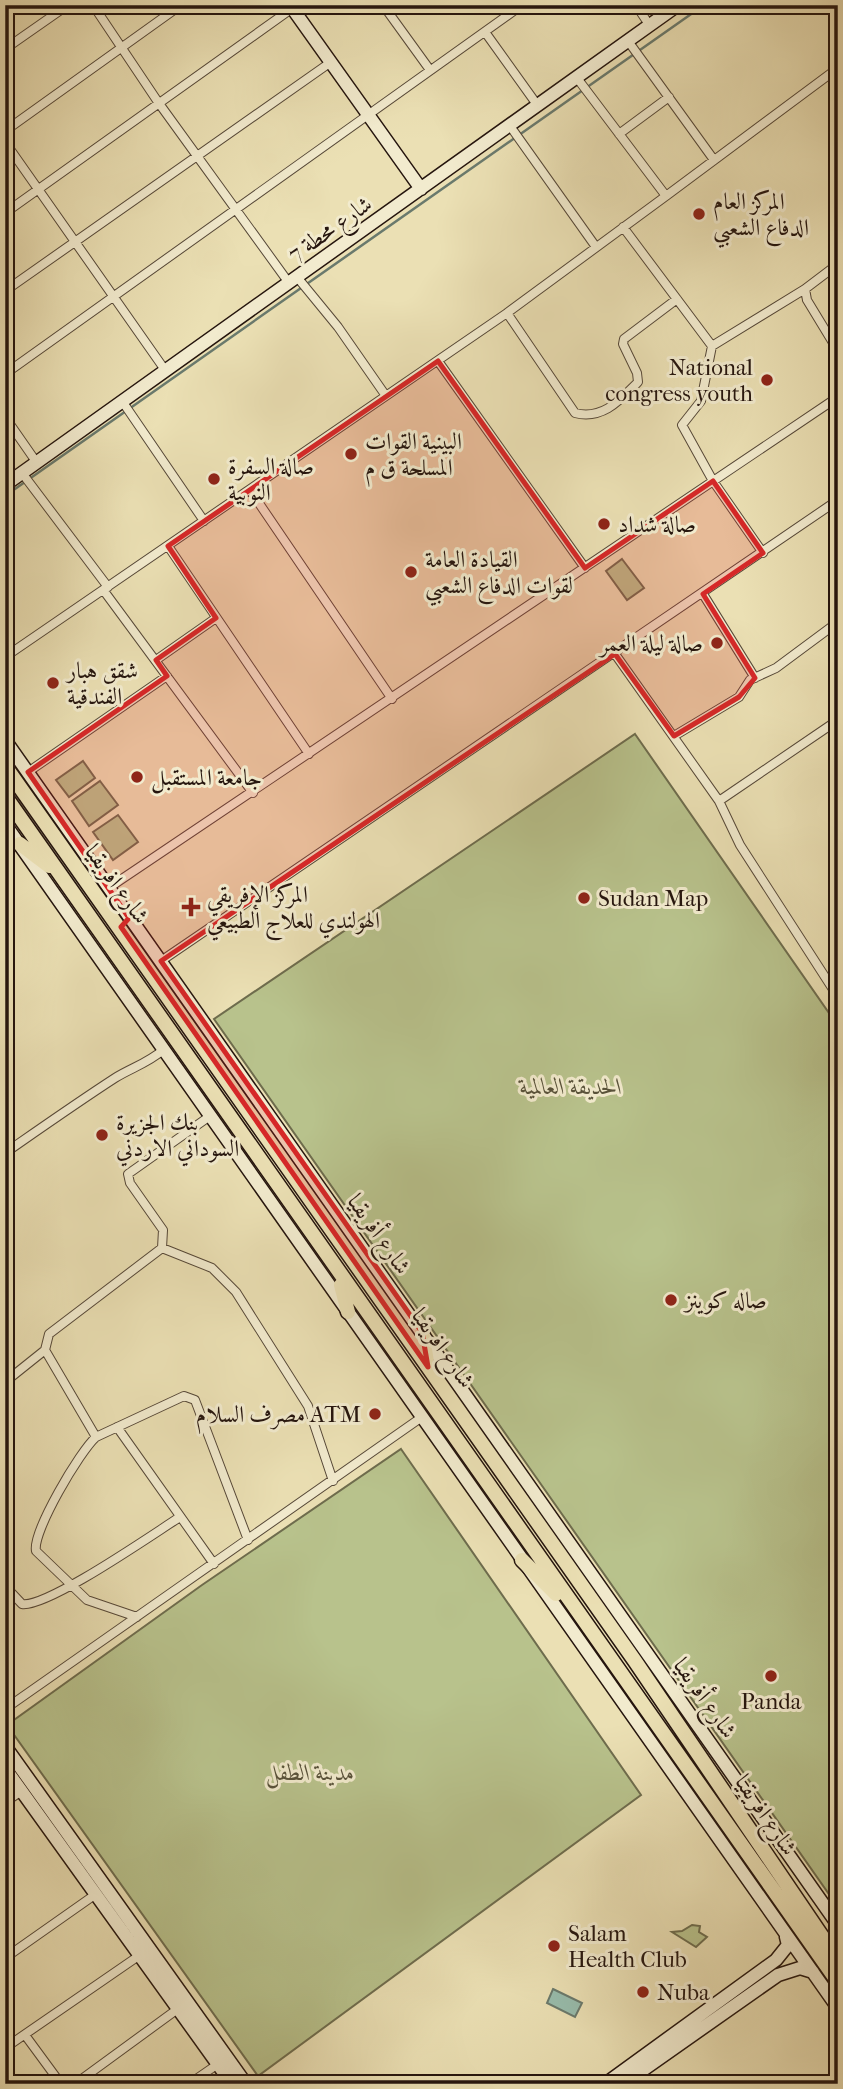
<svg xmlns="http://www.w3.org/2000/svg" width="843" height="2089" viewBox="0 0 843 2089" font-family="'IM FELL French Canon',Amiri,serif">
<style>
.green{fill:#b8c28c;stroke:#6e6c4d;stroke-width:2}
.water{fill:#98bdad;stroke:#6a7a6d;stroke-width:2}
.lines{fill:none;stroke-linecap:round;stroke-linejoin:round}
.stream{stroke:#6a7a6d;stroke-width:2.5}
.street-casing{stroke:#564838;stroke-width:10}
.secondary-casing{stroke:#25150e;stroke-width:15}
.highway-casing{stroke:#25150e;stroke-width:17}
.street{stroke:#f2ebce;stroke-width:8}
.secondary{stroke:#f2ebce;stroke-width:12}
.highway{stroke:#ebe0b4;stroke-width:14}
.marked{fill:#d62828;fill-opacity:0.2;stroke:#d62828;stroke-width:5;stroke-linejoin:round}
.poi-dot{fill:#8f2418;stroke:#f2ebce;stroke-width:2.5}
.labels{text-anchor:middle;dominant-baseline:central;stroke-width:6;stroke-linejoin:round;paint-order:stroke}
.poi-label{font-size:23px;fill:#25150e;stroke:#f2ebce;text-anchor:start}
.street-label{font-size:23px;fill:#25150e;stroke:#f2ebce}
.park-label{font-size:23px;font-style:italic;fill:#58523a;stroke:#f2ebce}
</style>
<rect width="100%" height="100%" fill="#ebe0b4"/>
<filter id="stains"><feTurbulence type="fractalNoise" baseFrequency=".00286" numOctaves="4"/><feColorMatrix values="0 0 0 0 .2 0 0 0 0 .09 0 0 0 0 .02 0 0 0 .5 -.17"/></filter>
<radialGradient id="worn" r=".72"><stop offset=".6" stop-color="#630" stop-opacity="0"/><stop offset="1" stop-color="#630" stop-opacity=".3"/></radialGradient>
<path class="green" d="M622,559l22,29 -17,12 -21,-29z
M635,734l203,292v881l-624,-888z
M83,761l12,17 -26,19 -13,-17z
M100,781l18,24 -29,21 -17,-25z
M118,815l20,27 -25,18 -20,-28z
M401,1449l240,346 -383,281 -251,-351 195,-140z
M692,1925l8,1 -1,6 8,5 -11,10 -24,-15 10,-1z"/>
<path class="water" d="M553,1989l29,14 -7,14 -28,-14z"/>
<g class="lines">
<path class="stream" d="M5,496l699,-491"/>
<g class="street-casing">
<path id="street" d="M93,5l65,97 131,181
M383,5l47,65
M636,5l14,21
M485,32l53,74
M628,41l86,119
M5,49l63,-44
M510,126l86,121
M5,131l176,-126
M619,134l50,-37
M5,142l160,228
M666,196l172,-128
M5,213l289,-206
M623,227l89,119
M838,264l-33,25 2,11 31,51
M297,277l41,50 48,69
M5,291l326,-229
M507,313l68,100c28,7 45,-13 63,-31l-1,-9 -14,-29 1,-5 53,-40
M438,361l147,207
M5,374l517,-369
M122,401l82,120
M5,417l32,46
M22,473l86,114
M250,490l142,209
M168,546l141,208
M763,553l-50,-72 -31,-56 19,-24 11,-55 93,-57
M104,591l149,202
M703,594l52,84
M615,654l104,147 21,44 98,152
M5,657l502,-344 159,-117 -89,-118
M156,660l60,-42
M674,736l65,-39 11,-17 26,-12 62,-46
M28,772l139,-96
M719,801l119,-81
M110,887l728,-490
M161,961l677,-461
M5,1153c36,-25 73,-51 110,-75 16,-10 33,-15 48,-28
M162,1248l50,20 24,24 72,114 25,75
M5,1382l40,-32
M117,1427l97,137
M96,1437l88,-41 11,4 53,140
M5,1586l17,18c25,4 131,-70 158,-87
M137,1617l-50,-17 -51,-49c-4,-19 44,-100 60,-114l-51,-87 4,-16 113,-86 1,-18 -33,-47 -2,-9 82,-58
M5,1709l417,-292
M5,1802l17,-11
M5,1958l91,-64
M25,2035l36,49
M5,2048l135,-93
M75,2084l104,-76
M189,2084l29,-20"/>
</g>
<g class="secondary-casing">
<path id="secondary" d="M290,5l131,184
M5,485l673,-480
M5,740l833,1185
M5,824l833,1184
M5,1746l241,338
M5,1768l227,316
M605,2084l171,-124 12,-15 -2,-8
M623,2084l155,-109 22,-7 13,4"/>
</g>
<g class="highway-casing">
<path id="highway" d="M5,766l630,895 203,299
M5,796l833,1186
M20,844l29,22
M341,1285l7,27
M422,1332l5,30
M522,1560l34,34"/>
</g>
<use href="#street" class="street"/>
<use href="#secondary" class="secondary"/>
<use href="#highway" class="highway"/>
</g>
<path class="marked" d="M438,361l147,207 128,-87 50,72 -60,41 52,84 -16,19 -65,39 -59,-82 -454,307 261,371 6,35 -307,-440 8,-9 -101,-146 139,-96 -11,-16 60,-42 -48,-72z"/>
<g class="poi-dot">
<circle cx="699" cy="214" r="7"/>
<circle cx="767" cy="380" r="7"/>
<circle cx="351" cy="454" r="7"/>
<circle cx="214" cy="479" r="7"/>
<circle cx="604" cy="524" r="7"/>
<circle cx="411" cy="572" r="7"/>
<circle cx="717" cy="643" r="7"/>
<circle cx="53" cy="683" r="7"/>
<circle cx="137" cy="777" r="7"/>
<circle cx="584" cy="898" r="7"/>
<path d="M187.5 896.5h7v7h7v7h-7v7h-7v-7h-7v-7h7z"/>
<circle cx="102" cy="1135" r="7"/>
<circle cx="671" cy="1300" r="7"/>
<circle cx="375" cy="1414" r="7"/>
<circle cx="771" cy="1676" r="7"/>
<circle cx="554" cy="1946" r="7"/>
<circle cx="643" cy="1992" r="7"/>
</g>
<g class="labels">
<g class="poi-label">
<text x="713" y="201">المركز العام<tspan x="713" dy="26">الدفاع الشعبي</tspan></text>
<text x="753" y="367" text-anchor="end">National<tspan x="753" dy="26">congress youth</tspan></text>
<text x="365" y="441">البينية القوات<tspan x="365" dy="26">المسلحة ق م</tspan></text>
<text x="228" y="466">صالة السفرة<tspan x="228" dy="26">النوبية</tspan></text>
<text x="618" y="524">صالة شداد</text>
<text x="425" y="559">القيادة العامة<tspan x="425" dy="26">لقوات الدفاع الشعبي</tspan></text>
<text x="703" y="643" text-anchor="end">صالة ليلة العمر</text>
<text x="67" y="670">شقق هبار<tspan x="67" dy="26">الفندقية</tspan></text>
<text x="151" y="777">جامعة المستقبل</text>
<text x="207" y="894">المركز الإفريقي<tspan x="207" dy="26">الهولندي للعلاج الطبيعي</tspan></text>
<text x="598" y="898">Sudan Map</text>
<text x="116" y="1122">بنك الجزيرة<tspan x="116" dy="26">السوداني الاردني</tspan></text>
<text x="685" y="1300">صاله كوينز</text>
<text x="361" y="1414" text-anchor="end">مصرف السلام ATM</text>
<text x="771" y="1701" text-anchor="middle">Panda</text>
<text x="568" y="1933">Salam<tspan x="568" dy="26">Health Club</tspan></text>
<text x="657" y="1992">Nuba</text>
</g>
<g class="street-label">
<text transform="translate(330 229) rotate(-35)">شارع محطة 7</text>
<text transform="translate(117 884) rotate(54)">شارع افريقيا</text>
<text transform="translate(379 1234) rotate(55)">شارع أفريقيا</text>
<text transform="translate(443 1348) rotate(55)">شارع افريقيا</text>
<text transform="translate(705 1698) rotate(55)">شارع أفريقيا</text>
<text transform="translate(766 1815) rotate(56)">شارع افريقيا</text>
</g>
<g class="park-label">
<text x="571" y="1086">الحديقة العالمية</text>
<text x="310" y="1772">مدينة الطفل</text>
</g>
</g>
<rect width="843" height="2089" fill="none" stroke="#ebe0b4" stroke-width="28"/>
<rect x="7" y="7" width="829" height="2075" fill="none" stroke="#25150e" stroke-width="3.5"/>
<rect x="14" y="14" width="815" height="2061" fill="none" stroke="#25150e" stroke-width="2"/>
<rect width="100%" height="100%" filter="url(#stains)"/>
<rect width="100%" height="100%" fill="url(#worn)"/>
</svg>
